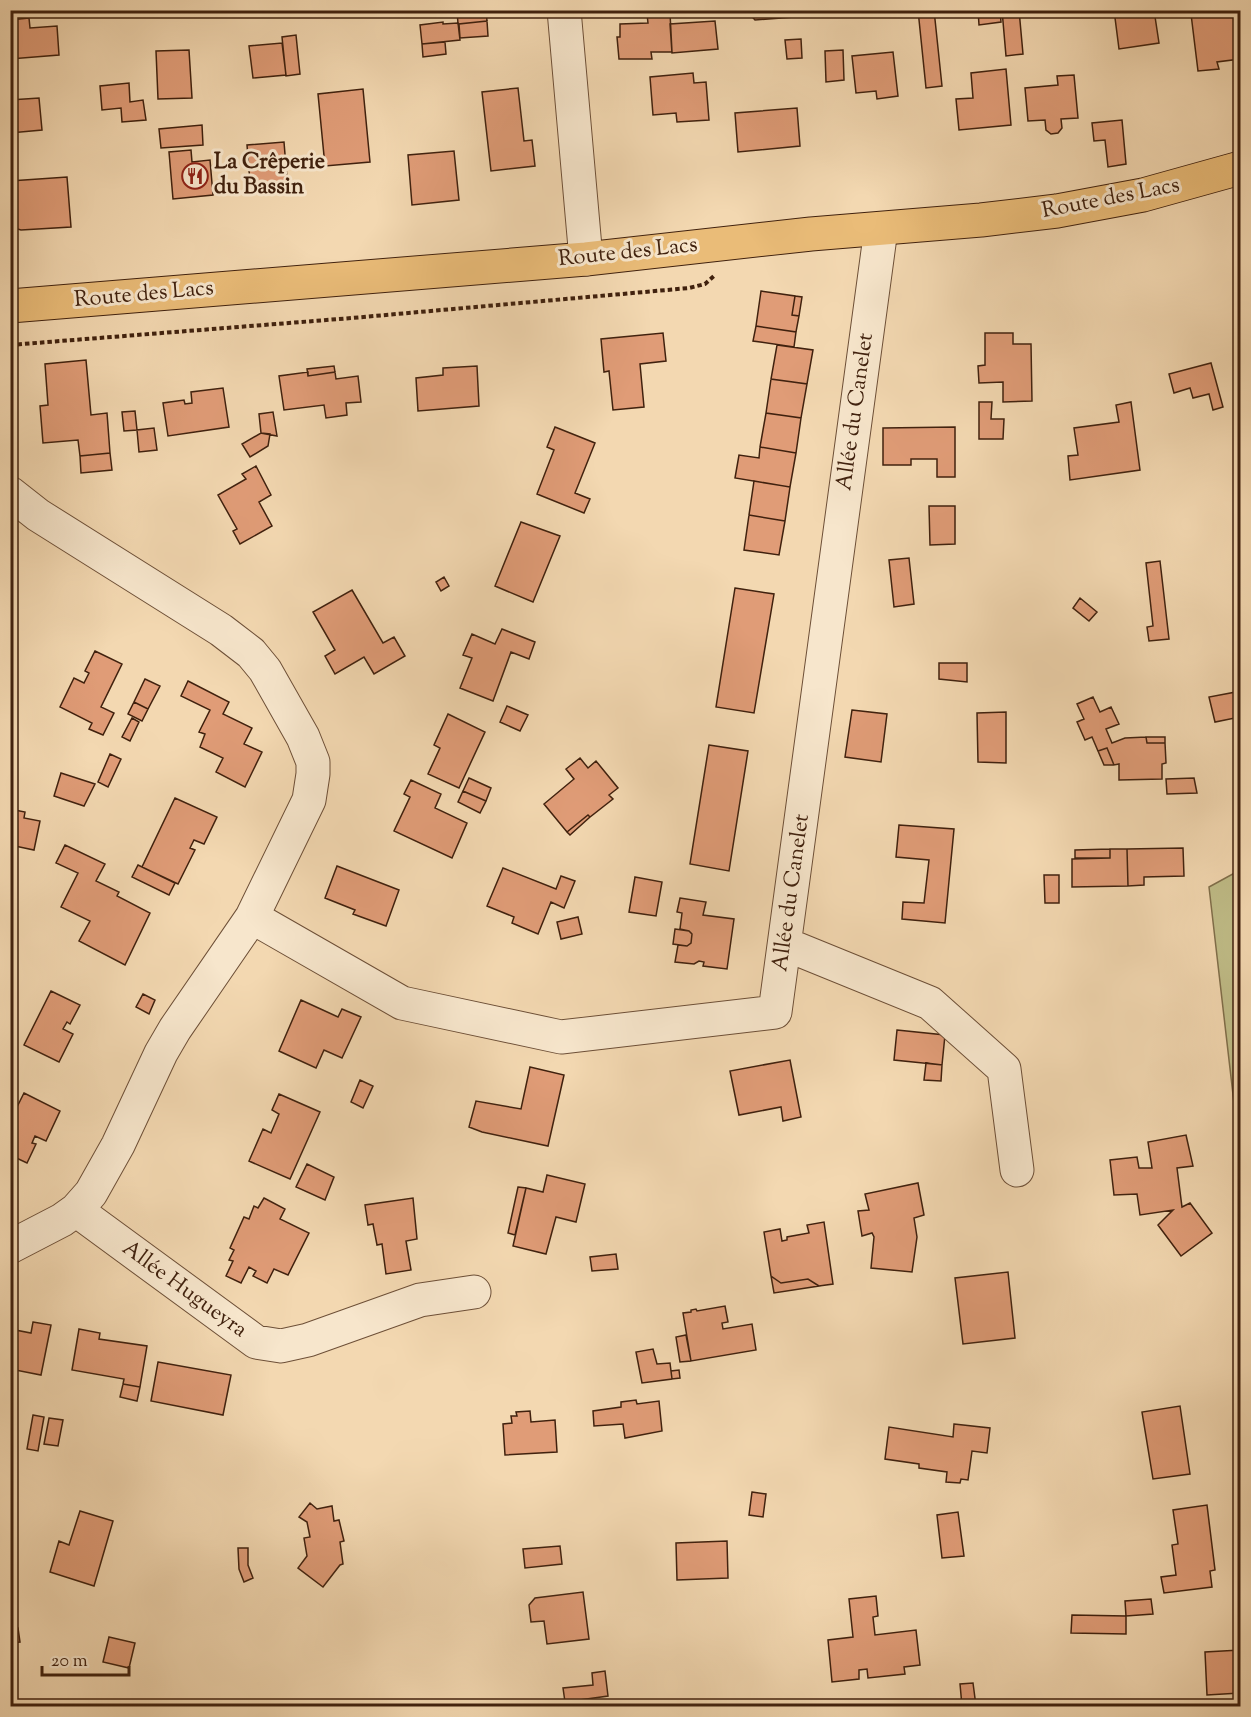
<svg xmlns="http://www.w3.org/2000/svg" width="1251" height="1717" viewBox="0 0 1251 1717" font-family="'Sorts Mill Goudy',serif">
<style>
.green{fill:#c0bd88;stroke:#806f4b;stroke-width:1.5}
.building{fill:#e09c77;stroke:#40210e;stroke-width:1.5}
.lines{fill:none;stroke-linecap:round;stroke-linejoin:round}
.minor-casing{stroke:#6d4f37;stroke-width:35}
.major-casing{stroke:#40210e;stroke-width:35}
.path{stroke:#40210e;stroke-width:4;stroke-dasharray:4.5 3;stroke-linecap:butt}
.minor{stroke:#f7e6cc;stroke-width:33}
.major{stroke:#eabc78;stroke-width:33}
.labels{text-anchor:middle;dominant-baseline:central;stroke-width:6;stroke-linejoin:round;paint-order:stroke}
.poi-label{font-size:22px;font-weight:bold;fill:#40210e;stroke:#f7e6cc;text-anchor:start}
.street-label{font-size:22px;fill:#40210e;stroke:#f7e6cc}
</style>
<rect width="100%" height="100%" fill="#f3d8b1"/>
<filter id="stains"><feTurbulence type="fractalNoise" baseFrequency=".00333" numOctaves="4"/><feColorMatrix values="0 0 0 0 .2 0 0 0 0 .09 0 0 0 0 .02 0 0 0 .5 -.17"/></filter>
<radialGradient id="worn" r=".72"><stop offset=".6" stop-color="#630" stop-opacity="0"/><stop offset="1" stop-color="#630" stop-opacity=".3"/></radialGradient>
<path class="green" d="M1240,870v285l-31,-268z"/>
<path class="building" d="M457,10h29l1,11 -29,3z
M781,10h12l1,7 -13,1z
M781,10v8l-26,2 -9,-10z
M793,10h9l1,7h-9z
M918,10h16l8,76 -16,2z
M978,10h22l1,12 -22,3z
M1002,10h17l4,44 -17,2z
M1114,10h40l5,33 -40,6z
M1230,10h10v49l-23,3 2,7 -21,2 -7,-57z
M670,13l2,39h-21l1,7h-33l-2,-22h3v-13l28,-1 -1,-9z
M29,18l1,10 27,-2 2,29 -49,4v-39z
M487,21l1,15 -28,2 -1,-14z
M715,21l3,28 -46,4 -2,-29z
M443,22v2l15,-1 2,17 -38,4 -2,-19z
M296,35l4,39 -14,2 -4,-39z
M801,39l1,19 -15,1 -2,-19z
M445,42l1,12 -23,3 -1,-13z
M282,43l4,32 -33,3 -4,-32z
M189,50l3,48 -34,1 -2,-48z
M843,50l1,30 -18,2 -1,-31z
M893,52l5,44 -21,3 -1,-8 -20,2 -4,-37z
M1006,69l5,56 -52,5 -3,-31 17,-1 -2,-25z
M693,73l1,10 12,-1 3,38 -32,2 -1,-9 -23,2 -3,-38z
M1074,75l4,43 -17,1 1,9 -4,5 -7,1 -5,-4 -1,-10 -17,1 -3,-33 33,-3 -1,-9z
M129,83l1,19 13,-2 3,20 -24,2 -1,-14 -19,2 -2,-24z
M518,88l6,53 8,-1 3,26 -44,5 -9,-79z
M363,89l7,73 -45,4 -7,-72z
M39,98l3,32 -32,3v-33z
M797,108l3,38 -62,6 -3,-39z
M1122,120l4,44 -18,3 -3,-27 -11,1 -2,-18z
M202,125l1,20 -42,3 -2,-19z
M284,142l4,49 -37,3 -4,-49z
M191,150l1,12 18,-2 3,35 -40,4 -4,-47z
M454,151l5,49 -47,5 -4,-50z
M67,177l4,50 -50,3 -7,-2 -4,-13v-34z
M761,291l34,5 -3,19 7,1 -3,16 -40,-6z
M795,296l7,1 -3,19 -7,-1z
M756,326l40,6 -2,15 -41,-6z
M663,333l3,28 -26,3 4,43 -31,3 -4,-39 -5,1 -3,-33z
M985,333h28v11h18l1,57 -29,1v-20l-24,1 -1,-17 7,-1z
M777,345l36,5 -6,34 -36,-5z
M86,360l5,55 16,-2 3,40 -30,3 -2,-16 -35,3 -3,-37 8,-1 -3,-41z
M1211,363l12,44 -10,3 -4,-16 -16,4 -3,-10 -16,5 -5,-19z
M334,366l1,6 -27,4 -1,-7z
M477,366l2,40 -61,5 -2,-33 27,-3v-7z
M308,372v4l27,-4 1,7 22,-3 3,26 -15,1 1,12 -21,3 -2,-13 -40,5 -5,-34z
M771,379l36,5 -6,34 -35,-5z
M223,388l6,39 -61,9 -5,-33 21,-3 1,4 7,-1 -1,-11z
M979,402h13l-1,17h13l-1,20h-24z
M1131,402l9,68 -70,10 -2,-24 10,-1 -4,-27 45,-6 -3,-17z
M135,411l2,19 -13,1 -2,-19z
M273,412l4,24 -16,-3 -2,-19z
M766,413l35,5 -5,35 -36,-6z
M555,427l40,16 -20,50 15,6 -6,14 -47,-19 17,-44 -7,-3z
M955,427v50h-18v-18h-26v6h-28v-37z
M154,428l3,22 -18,2 -2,-22z
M261,433l9,1 -2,12 -18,11 -8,-13z
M760,447l36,6 -6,34 -55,-9 4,-23 20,3z
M110,453l2,17 -31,3 -1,-17z
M256,466l15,29 -12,7 13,24 -32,18 -7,-13 4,-2 -19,-34 28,-16 -4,-5z
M754,481l36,6 -5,34 -36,-6z
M929,506h26v38l-25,1z
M749,515l36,6 -6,34 -35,-5z
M521,522l39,14 -27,66 -38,-16z
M909,558l5,46 -20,3 -5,-47z
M1160,561l9,78 -20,2 -2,-14 6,-1 -7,-63z
M444,577l5,9 -8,5 -5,-9z
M735,588l39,6 -20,119 -38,-6z
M352,590l31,53 11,-6 11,19 -31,18 -10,-17 -29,17 -10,-18 10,-6 -22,-38z
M1080,598l17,14 -8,9 -16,-13z
M502,629l33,13 -6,17 -18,-7 -18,49 -33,-13 12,-30 -9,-3 9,-21 23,10z
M95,651l27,13 -21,43 13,6 -11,22 -14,-6 3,-6 -32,-16 14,-29 10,5 5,-10 -4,-2z
M939,663h28v19l-28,-3z
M145,679l15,7 -12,23 -14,-7z
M188,681l41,21 -6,12 29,14 -8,16 18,8 -17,35 -29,-15 7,-14 -23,-11 5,-13 -6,-2 11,-22 -29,-14z
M1236,692l4,25 -25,5 -6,-25z
M1093,697l7,15 11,-5 8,17 -13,5 6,14 13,-5 21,-1 1,6h18l1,20 -4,1v15l-43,1v-16l-5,1 -7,-17 -9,3 -6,-14 -7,3 -8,-18 7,-3 -7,-15z
M134,702l14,7 -6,12 -14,-7z
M507,706l21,9 -8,16 -20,-9z
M852,710l35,4 -6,48 -36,-5z
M1006,712v51l-28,-1 -1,-49z
M448,714l37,18 -26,56 -31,-14 12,-26 -6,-3z
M132,718l7,4 -9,19 -8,-4z
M1146,737h19v6h-18z
M709,745l39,6 -19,120 -39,-7z
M1107,748l7,17h-10l-6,-14z
M110,754l11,5 -13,28 -10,-5z
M580,758l8,10 8,-7 22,27 -9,7 4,4 -23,18 -2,-2 -21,17 -23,-28 30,-25 -8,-10z
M61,773l34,11 -11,22 -30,-10z
M469,778l22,10 -5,13 -23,-10z
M1194,778l3,15 -30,1 -1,-15z
M411,780l30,14 -6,14 32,15 -15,35 -58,-27 16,-34 -6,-3z
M463,791l23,10 -6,12 -22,-11z
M175,798l42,19 -13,27 -10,-4 -4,8 5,2 -17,34 -36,-17z
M10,809l15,3 -1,6 16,3 -6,29 -24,-5z
M588,815l2,2 -20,18 -3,-3z
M899,825l55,4 -9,94 -43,-4 1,-17 21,1 5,-43 -33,-3z
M65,845l40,19 -9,17 23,11 -2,4 33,17 -25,52 -46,-24 11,-20 -29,-14 17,-34 -22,-10z
M1183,848l1,28 -40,1v8l-16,1 -1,-37z
M1110,849v9h-35v-8z
M1110,849h17l1,37 -56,1v-28l38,-1z
M138,865l37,18 -6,12 -37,-18z
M337,866l62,24 -13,36 -33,-12 2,-4 -30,-12z
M503,868l53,21 5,-13 14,5 -11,27 -13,-6 -13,32 -26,-11 2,-6 -27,-11z
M1044,875h15v28h-14z
M635,877l27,5 -6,34 -27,-4z
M680,898l26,4 -3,13 31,4 -7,50 -24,-3 1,-4 -5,-1 -5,3 -19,-2 3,-17 9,1 4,-3 1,-9 -3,-3 -9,-2 2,-16 -5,-1z
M578,917l4,17 -21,5 -4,-17z
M675,929l14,2 3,3 -1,9 -4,3 -14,-2z
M51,991l29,14 -10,19 -3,-2 -4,7 10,5 -14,28 -35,-17z
M143,994l12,6 -6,14 -13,-7z
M301,1000l37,17 4,-8 19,8 -19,41 -18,-8 -8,18 -37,-17z
M897,1030l48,5 -3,30 -48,-5z
M790,1060l11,57 -18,4 -2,-14 -42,8 -9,-44z
M926,1063l16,2 -1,16 -17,-1z
M530,1067l34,8 -16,71 -66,-14 -13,-5 7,-26 45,8z
M360,1080l13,6 -10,22 -12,-6z
M24,1093l36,18 -14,30 -11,-5 -3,7 4,1 -9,19 -17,-8v-34z
M279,1094l41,18 -30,67 -41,-18 14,-32 8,4 8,-19 -7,-4z
M1186,1135l7,31 -16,2 5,39 8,-4 22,30 -31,23 -23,-31 15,-15 -33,5 -3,-21 -23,1 -4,-35 27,-3 2,11h13l-4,-26z
M307,1164l27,13 -9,23 -29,-13z
M547,1175l38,9 -9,38 -20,-5 -10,37 -33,-8 13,-58 17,4z
M918,1183l6,32 -10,3 3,19 -5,35 -41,-4 3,-31 -2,-4 -10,3 -4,-25 11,-1 -4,-16z
M518,1187l8,1 -11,47 -7,-2z
M264,1198l21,11 -5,10 29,14 -21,42 -14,-6 -7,14 -14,-7 3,-5 -7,-4 -8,16 -15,-7 7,-15 -4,-1 5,-10 -4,-2 14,-31 5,2 5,-13 4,2z
M413,1198l4,41 -11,2 5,29 -25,4 -4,-30 -5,1 -4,-21 -5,1 -3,-20z
M824,1222l9,62 -14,2 -11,-7 -27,4 -10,-7 -7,-44 16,-3 2,12 5,-1v-3l22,-4 -2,-8z
M616,1254l2,15 -26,2 -2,-14z
M1008,1272l7,66 -52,6 -8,-66z
M771,1276l10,7 27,-4 11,7 -45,7z
M725,1306l3,16 -6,1 1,6 29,-5 4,26 -65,11 -8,-48 8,-1v-2l5,-1 1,2z
M33,1322l18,3 -10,50 -31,-6v-40l21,4z
M79,1329l21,4 -1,6 48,7 -7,41 -17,-3 1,-5 -52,-9z
M686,1335l5,26 -11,1 -4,-25z
M653,1349l4,15 13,-1 2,16 -30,4 -6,-31z
M158,1362l73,13 -8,40 -72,-14z
M679,1370l1,8 -8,1 -1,-8z
M123,1384l17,3 -3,14 -17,-4z
M636,1400l1,4 22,-3 3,30 -37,7 -2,-14 -29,2 -1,-15 28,-4v-5z
M1180,1406l10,68 -37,5 -11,-67z
M530,1411l1,11 24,-2 2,32 -52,3 -2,-31 9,-1 -1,-7h6l-1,-4z
M33,1415l11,2 -6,34 -11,-2z
M49,1418l14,2 -5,26 -14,-2z
M954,1424l36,4 -3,25 -15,-2 -4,29 -7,-1 -1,4 -14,-1 1,-10 -28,-4v-4l-34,-5 4,-32 64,10z
M752,1492l14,2 -3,23 -14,-2z
M310,1503l7,6 15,-3 2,15 5,-1 5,21 -4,1 3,22 -3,1 -17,22 -25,-19 9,-12 -3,-18 6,-1 -3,-15 -8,-5z
M1207,1505l8,65 -5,1 2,16 -48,6 -3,-16 15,-2 -4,-30 6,-1 -5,-34z
M80,1511l33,10 -19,65 -44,-14 9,-31 10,4z
M958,1512l6,44 -22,2 -5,-43z
M727,1541l1,37 -51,2 -1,-37z
M560,1546l2,18 -37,4 -2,-19z
M238,1548h10v17l5,13 -9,4 -5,-13z
M583,1592l6,47 -42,5 -3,-23 -13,1 -2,-17 6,-7z
M876,1596l2,20 -5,1 2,18 41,-5 4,35 -16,2 1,7 -37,4 -1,-9 -8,1v9l-27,3 -4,-42 25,-3 -4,-38z
M1151,1599l2,15 -27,2 -1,-15z
M1072,1615l54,1v18l-55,-1z
M18,1628l2,14 -10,1v-14z
M109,1637l26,6 -6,25 -26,-6z
M1240,1650v43l-33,2 -2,-43z
M605,1671l3,25 -43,6 -2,-14 30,-3 -1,-12z
M973,1683l3,23h-14l-2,-22z"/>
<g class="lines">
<g class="minor-casing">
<path id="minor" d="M564,10l22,249
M10,493l28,22 183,115 30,23 14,17 38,67 10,25v12l-4,26 -57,117 -77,112 -14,24 -43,92 -27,48 -15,17 -14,10 -52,27
M252,917l150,86 159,34 214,-25 106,-783
M785,944l145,59 74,66 13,101
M76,1210l180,132 25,4 27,-6 112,-40 54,-8"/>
</g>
<g class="major-casing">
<path id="major" d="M10,306l576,-47 225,-25 170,-14 76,-9 86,-16 97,-27"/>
</g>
<path class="path" d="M10,345l342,-27 337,-30 16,-4 10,-9"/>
<use href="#minor" class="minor"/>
<use href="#major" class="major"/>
</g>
<defs>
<g id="restaurant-ring" transform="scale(1.35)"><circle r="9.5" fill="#f7e6cc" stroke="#8f2418" stroke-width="1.5"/><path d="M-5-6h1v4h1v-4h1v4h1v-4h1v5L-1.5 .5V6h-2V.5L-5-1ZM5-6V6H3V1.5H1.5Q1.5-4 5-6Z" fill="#8f2418"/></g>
</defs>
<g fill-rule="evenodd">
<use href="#restaurant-ring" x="195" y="176"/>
</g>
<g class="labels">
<g class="poi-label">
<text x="214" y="163">La Crêperie<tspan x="214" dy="25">du Bassin</tspan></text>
</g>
<g class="street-label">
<text transform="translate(1111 199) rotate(-11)">Route des Lacs</text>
<text transform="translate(628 253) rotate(-6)">Route des Lacs</text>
<text transform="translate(144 295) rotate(-5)">Route des Lacs</text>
<text transform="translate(856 412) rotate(-82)">Allée du Canelet</text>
<text transform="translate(792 893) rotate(-82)">Allée du Canelet</text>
<text transform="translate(184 1290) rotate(36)">Allée Hugueyra</text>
</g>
</g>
<rect width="1251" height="1717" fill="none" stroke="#f3d8b1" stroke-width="36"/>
<rect x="12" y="12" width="1227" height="1693" fill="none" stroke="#40210e" stroke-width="3"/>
<rect x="18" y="18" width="1215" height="1681" fill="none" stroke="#40210e" stroke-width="1.5"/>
<path d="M42 1666v9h87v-9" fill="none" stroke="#40210e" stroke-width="3"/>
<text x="51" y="1666" font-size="18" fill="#40210e" stroke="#f7e6cc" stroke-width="4.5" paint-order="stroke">20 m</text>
<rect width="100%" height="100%" filter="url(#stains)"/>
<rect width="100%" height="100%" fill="url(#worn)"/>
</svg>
